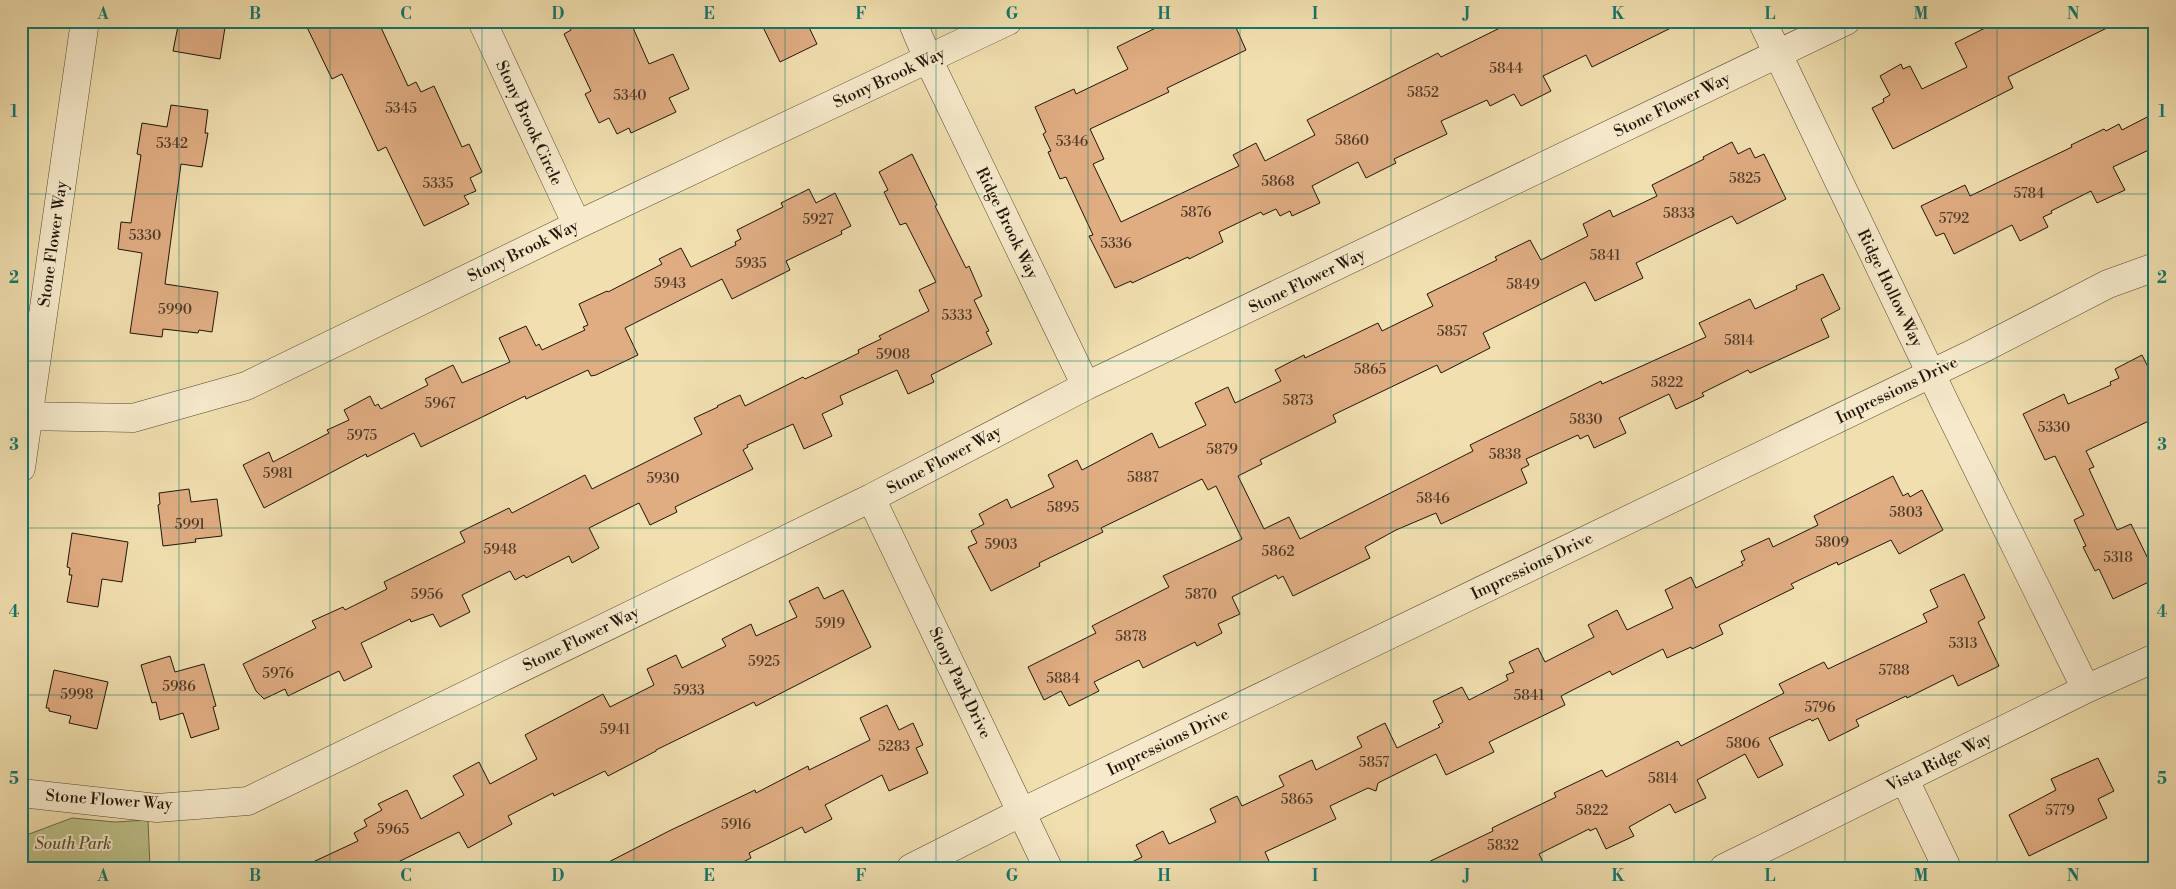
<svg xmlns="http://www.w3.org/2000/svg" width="2176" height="889" viewBox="0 0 2176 889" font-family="'Libre Bodoni',serif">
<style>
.green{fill:#bcc18a;stroke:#6e6b4a}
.building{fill:#e0ad83;stroke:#1f1509}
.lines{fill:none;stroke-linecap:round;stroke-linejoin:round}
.minor-casing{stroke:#544832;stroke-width:29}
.minor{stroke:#f6eacb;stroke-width:28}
.grid{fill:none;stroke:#0f766e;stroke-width:1;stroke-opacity:0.55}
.labels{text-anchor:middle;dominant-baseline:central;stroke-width:4;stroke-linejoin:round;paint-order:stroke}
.number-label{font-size:14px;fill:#4f3b28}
.street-label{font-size:16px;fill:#1f1509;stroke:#f6eacb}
.park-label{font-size:16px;font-style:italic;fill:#565136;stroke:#f6eacb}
.neatline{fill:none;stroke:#0f766e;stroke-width:2}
.grid-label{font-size:16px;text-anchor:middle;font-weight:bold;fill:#0f766e}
</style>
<rect width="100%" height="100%" fill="#f1dfaf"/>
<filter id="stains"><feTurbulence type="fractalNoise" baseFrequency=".004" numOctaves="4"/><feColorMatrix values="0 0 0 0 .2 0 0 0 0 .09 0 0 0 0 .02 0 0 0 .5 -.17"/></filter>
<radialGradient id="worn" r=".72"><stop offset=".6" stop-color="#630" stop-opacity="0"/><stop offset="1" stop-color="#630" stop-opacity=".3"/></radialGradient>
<path class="green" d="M72,818l43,4 33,-2 2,48h-129v-31z"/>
<path class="building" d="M179,21h47l-6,38 -47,-8z
M304,21h74l30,65 8,-4 5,10 13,-6 28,61 7,-3 13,28 -12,6 6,13 -12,5 5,8 -45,22 -38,-79 -8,4 -36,-77 -10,5z
M567,21h63l19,43 24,-10 16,35 -20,9 7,14 -45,21 -2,-5 -12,6 -8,-16 -10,5 -14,-29 6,-3 -27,-57 7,-4z
M760,21h46l11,23 -37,18z
M1170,21h63l13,29 -79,38 2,4 -79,37 14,30 -11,5 28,58 118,-56 -6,-11 23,-12 9,18 50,-26 -8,-15 131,-67 3,4 73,-36h171l-93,46 -6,-12 -43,21 8,15 -30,15 -7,-12 -24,12 -3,-6 -46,21 6,13 -53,25 2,4 -30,15 -8,-16 -46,24 8,17 -28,13 -2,-5 -10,5 -4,-7 -13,6 -2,-3 -42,20 4,10 -34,17 -1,-2 -56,26 -1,-2 -16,7 -26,-52 4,-1 -27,-58 -6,2 -12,-27 3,-1 -8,-17 3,-2 -11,-25 39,-18 2,5 52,-25 -11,-22z
M1999,21h122l-113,56 5,11 -120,61 -21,-41 12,-6 -1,-3 7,-4 -10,-19 21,-12 2,5 7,-3 12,23 45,-22 -12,-24z
M171,105l37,5 -3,23h3l-6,34 -21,-3 -16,120 53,8 -6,40 -13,-2 -1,3 -35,-4 -1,8 -32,-4 12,-80 -24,-4 3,-27 10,1 10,-68 -4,-1 5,-31 25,4z
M2155,113v34l-42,20 12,23 -28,13 -6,-12 -40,20 1,2 -9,4 5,10 -28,14 -8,-16 -58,29 -10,-21 -8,3 -15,-30 44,-21 5,11 102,-49 -1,-2 33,-16 2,2 13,-7 3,6z
M1732,142l6,12 12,-6 5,10 9,-4 22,45 -49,25 -5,-8 -96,47 7,15 -48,23 -10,-19 -102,51 7,15 -49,25 -4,-8 -104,50 3,7 -76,38 2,4 -24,12 26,53 25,-12 11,22 173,-88 -3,-6 131,-64 1,3 104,-47 -7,-14 51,-24 5,10 42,-20 -1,-3 27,-12 17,35 -19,10 8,18 -79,36 -2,-3 -46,23 2,3 -28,13 -7,-15 -50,24 7,15 -32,15 -6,-13 -8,4 -2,-4 -52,24 3,6 -8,4 6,14 -86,41 -5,-11 -40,17 -31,17 5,11 -77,38 -10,-20 -5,3 -2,-4 -44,22 8,17 -22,10 4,9 -25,13 -2,-4 -52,26 -4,-8 -45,22 5,9 -30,15 -8,-15 -17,9 -16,-33 68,-34 -4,-7 77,-39 -6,-11 79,-37 -26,-53 -8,4 -6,-11 -101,49 2,4 -64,31 1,3 -49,25 -23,-44 9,-4 -6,-12 13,-7 -5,-10 28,-15 4,9 43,-21 -6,-12 29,-15 5,10 70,-37 7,15 47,-23 -11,-22 33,-16 7,16 46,-22 -6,-11 29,-15 1,3 73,-35 4,8 51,-25 -6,-12 70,-34 -2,-3 35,-17 11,20 47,-24 -5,-12 27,-14 3,7 44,-21 -5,-11 52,-26 -1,-2z
M912,154l25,51 -2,1 31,62 3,-2 13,30 -8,4 15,31 -3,1 6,12 -61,31 3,7 -26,12 -11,-24 -57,26 3,8 -21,10 10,22 -28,13 -11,-25 -46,21 1,2 -5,3 10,19 -78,38 2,5 -27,13 -11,-22 -50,25 10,20 -27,15 -3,-7 -43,22 -2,-3 -9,5 -5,-9 -48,24 8,17 -30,15 -7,-13 -22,8 -1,-3 -49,24 11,24 -28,14 -5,-10 -51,25 -3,-7 -21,10 -8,-8 -13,-27 73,-36 -4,-7 31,-14 2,3 42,-21 -3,-7 81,-40 -5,-10 49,-24 3,5 73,-38 7,14 110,-55 -8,-16 24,-11 -1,-1 23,-11 5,11 58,-29 2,2 54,-26 -1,-3 23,-11 -2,-3 50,-25 -10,-21 17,-8 -30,-59 -6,2 -16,-33 4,-2 -9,-18z
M809,189l7,14 19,-10 16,33 -10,5 1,3 -56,27 4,9 -58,29 -10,-20 -97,49 13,27 -42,20 -5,1 -3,-6 -62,29 -1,-3 -104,51 -7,-14 -47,24 -1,-3 -102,54 -21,-43 26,-13 4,10 56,-29 -2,-3 22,-10 -5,-10 26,-14 5,10 3,-2 3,5 47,-24 -3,-6 28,-14 9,18 48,-21 -11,-24 27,-12 10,20 3,-2 3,6 43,-20 -2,-3 5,-2 -9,-21 28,-13 1,1 54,-28 -3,-5 22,-11 10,19 45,-22 -1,-3 6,-3 -4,-9 46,-23 -2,-4z
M2142,355l13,26v37l-69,33 8,16 -5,2 28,61 14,-6 24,49v6l-42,20 -14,-30 -4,2 -12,-24 3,-1 -12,-26 10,-5 -29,-59 -10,4 -22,-46 41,-20 4,10 43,-19 -1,-3 9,-4 -4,-9z
M1893,476l10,20 5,-3 2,4 12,-7 21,40 -44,24 -8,-14 -53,25 -1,-3 -46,22 3,4 -75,37 4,9 -31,15 -1,-2 -24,11 -4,-9 -51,26 -2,-4 -49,25 4,9 -76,37 5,10 -48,23 -10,-21 -58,29 -2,8 -8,-3 -38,18 6,13 -71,33 7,16h-152l22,-11 -6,-12 27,-14 6,13 47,-22 -6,-13 27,-13 5,10 42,-20 -5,-10 33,-16 4,10 46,-23 -5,-10 28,-14 12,25 43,-21 -2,-2 5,-3 -10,-21 29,-14 7,13 39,-20 -2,-5 8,-3 -5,-10 29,-14 7,14 49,-25 -6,-12 29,-15 10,20 46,-22 -8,-18 26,-13 5,11 47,-23 -2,-3 4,-2 -4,-9 28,-13 4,9 45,-22 -4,-9z
M189,489l2,13 26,-3 5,37 -27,3 1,3 -33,4 -5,-41 2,-1 -1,-11z
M72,533l56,9 -6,40 -20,-3 -4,28 -31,-5 5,-27h-3l1,-7 -3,-1z
M1964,574l21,44 -7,4 21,44 -41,20 -5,-11 -46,23 -1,-2 -50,24 3,6 -30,15 -11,-23 -6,3 -2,-2 -41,19 14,27 -25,13 -13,-24 -48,26 9,18 -31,15 -5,-9 -41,23 5,9 -28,13 -10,-21 -6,3 -1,-2 -50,25 7,14h-130l77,-37 -1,-3 64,-31 -2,-4 48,-23 4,7 72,-36 3,5 103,-53 -5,-9 45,-22 4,7 99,-47 -4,-8 15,-7 -8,-17z
M818,587l6,12 19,-9 28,57 -115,59 -2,-4 -98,48v1l-48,25 -3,-5 -51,25 -1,-3 -45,23 4,8 -44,24 -9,-16 -73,36h-86l58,-27 -4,-8 13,-7 -3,-6 18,-10 -4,-6 29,-14 14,29 43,-24 -11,-19 26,-14 11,22 47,-25 -12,-24 78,-41 7,13 44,-22 -7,-16 29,-14 6,13 44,-22 -4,-7 29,-15 5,12 41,-19 -8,-16z
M170,656l5,16 29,-8 12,42 -3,1 6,22 -28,9 -8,-25 -23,7 -4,-18 -4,1 -11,-38z
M54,670l54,12 -11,47 -28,-6 2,-7 -22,-5v-3h-3z
M887,705l12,25 14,-7 10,22 -7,3 12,25 -39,18 -7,-16 -57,30 7,14 -27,14 -3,-6 -53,26 2,5 -20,10h-134l72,-37 86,-41 1,3 52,-27 1,4 61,-30 -10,-22z
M2098,758l16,33 -16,8 9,19 -78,38 -20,-41 47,-25 -5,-11z"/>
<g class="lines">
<g class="minor-casing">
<path id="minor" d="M482,21l95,204
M912,21l16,38 158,327
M1762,21l184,384 140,284
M21,416l112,2 113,-32 331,-161 431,-204
M21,468l64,-447
M871,498l177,370
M1905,780l42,88
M21,793l136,15 91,-7 623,-303 215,-112 760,-365
M911,868l111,-56 956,-461 130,-67 47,-17
M1724,868l362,-179 69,-31"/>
</g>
<use href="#minor" class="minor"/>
</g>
<path class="grid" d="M179,21v847M330,21v847M482,21v847M634,21v847M785,21v847M936,21v847M1088,21v847M1240,21v847M1391,21v847M1542,21v847M1694,21v847M1845,21v847M1997,21v847M21,194h2134M21,361h2134M21,528h2134M21,695h2134"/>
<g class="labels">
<g class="number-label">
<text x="1506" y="69">5844</text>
<text x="1423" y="93">5852</text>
<text x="630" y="96">5340</text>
<text x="401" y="109">5345</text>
<text x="1352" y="141">5860</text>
<text x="1072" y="142">5346</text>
<text x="172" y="144">5342</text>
<text x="1745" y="179">5825</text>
<text x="1278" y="182">5868</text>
<text x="438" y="184">5335</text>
<text x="2029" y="194">5784</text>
<text x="1196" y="213">5876</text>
<text x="1679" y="214">5833</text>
<text x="1954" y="219">5792</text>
<text x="818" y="220">5927</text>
<text x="145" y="236">5330</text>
<text x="1116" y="244">5336</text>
<text x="1605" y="256">5841</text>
<text x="751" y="264">5935</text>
<text x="670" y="284">5943</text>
<text x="1523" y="285">5849</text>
<text x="175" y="310">5990</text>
<text x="957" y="316">5333</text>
<text x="1452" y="332">5857</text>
<text x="1739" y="341">5814</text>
<text x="893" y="355">5908</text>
<text x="1370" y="370">5865</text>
<text x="1667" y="383">5822</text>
<text x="1298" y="401">5873</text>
<text x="440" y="404">5967</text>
<text x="1586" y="420">5830</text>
<text x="2054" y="428">5330</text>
<text x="362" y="436">5975</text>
<text x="1222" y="450">5879</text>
<text x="1505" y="455">5838</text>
<text x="278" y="474">5981</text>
<text x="1143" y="478">5887</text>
<text x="663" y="479">5930</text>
<text x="1433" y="499">5846</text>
<text x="1063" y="508">5895</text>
<text x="1906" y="513">5803</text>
<text x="190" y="525">5991</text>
<text x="1832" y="543">5809</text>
<text x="1001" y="545">5903</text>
<text x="500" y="550">5948</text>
<text x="1278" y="552">5862</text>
<text x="2118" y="558">5318</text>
<text x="427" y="595">5956</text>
<text x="1201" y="595">5870</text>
<text x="830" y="624">5919</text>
<text x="1131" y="637">5878</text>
<text x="1963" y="644">5313</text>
<text x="764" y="662">5925</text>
<text x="1894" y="671">5788</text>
<text x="278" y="674">5976</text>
<text x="1063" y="679">5884</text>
<text x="179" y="687">5986</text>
<text x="689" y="691">5933</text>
<text x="77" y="695">5998</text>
<text x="1529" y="696">5841</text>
<text x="1820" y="708">5796</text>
<text x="615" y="730">5941</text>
<text x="1743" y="744">5806</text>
<text x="894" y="747">5283</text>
<text x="1374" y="763">5857</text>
<text x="1663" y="779">5814</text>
<text x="1297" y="800">5865</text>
<text x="1592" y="811">5822</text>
<text x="2060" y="811">5779</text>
<text x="736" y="825">5916</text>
<text x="393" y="830">5965</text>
<text x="1503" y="846">5832</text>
</g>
<g class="street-label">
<text transform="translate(889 78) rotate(-25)">Stony Brook Way</text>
<text transform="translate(1672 105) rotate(-26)">Stone Flower Way</text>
<text transform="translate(529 123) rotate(65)">Stony Brook Circle</text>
<text transform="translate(1007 223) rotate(64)">Ridge Brook Way</text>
<text transform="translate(53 244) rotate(-82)">Stone Flower Way</text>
<text transform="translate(523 251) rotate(-26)">Stony Brook Way</text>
<text transform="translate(1307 281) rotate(-26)">Stone Flower Way</text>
<text transform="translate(1890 288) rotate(64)">Ridge Hollow Way</text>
<text transform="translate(1897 390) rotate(-26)">Impressions Drive</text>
<text transform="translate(944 460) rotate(-28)">Stone Flower Way</text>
<text transform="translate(1532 566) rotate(-26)">Impressions Drive</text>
<text transform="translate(581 639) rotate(-26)">Stone Flower Way</text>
<text transform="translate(960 683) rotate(64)">Stony Park Drive</text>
<text transform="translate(1168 742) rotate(-26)">Impressions Drive</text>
<text transform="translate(1939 762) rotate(-26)">Vista Ridge Way</text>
<text transform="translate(109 800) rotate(4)">Stone Flower Way</text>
</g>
<g class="park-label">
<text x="73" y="844">South Park</text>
</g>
</g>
<rect width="2176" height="889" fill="none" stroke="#f1dfaf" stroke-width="55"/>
<rect x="28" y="28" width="2120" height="834" class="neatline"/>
<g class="grid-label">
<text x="103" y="19">A</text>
<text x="255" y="19">B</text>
<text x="406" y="19">C</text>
<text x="558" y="19">D</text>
<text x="709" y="19">E</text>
<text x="861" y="19">F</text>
<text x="1012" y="19">G</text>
<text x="1164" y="19">H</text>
<text x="1315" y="19">I</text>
<text x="1467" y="19">J</text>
<text x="1618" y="19">K</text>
<text x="1770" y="19">L</text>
<text x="1921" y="19">M</text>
<text x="2073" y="19">N</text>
<text x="14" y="117">1</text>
<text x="2162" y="117">1</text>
<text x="14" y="283">2</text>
<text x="2162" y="283">2</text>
<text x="14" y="450">3</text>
<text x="2162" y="450">3</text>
<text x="14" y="617">4</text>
<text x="2162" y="617">4</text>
<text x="14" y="784">5</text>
<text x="2162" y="784">5</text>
<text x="103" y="881">A</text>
<text x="255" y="881">B</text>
<text x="406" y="881">C</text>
<text x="558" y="881">D</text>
<text x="709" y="881">E</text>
<text x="861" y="881">F</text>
<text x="1012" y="881">G</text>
<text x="1164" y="881">H</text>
<text x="1315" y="881">I</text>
<text x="1467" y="881">J</text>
<text x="1618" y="881">K</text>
<text x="1770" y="881">L</text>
<text x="1921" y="881">M</text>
<text x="2073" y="881">N</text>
</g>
<rect width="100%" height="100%" filter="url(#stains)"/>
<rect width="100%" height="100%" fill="url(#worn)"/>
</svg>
